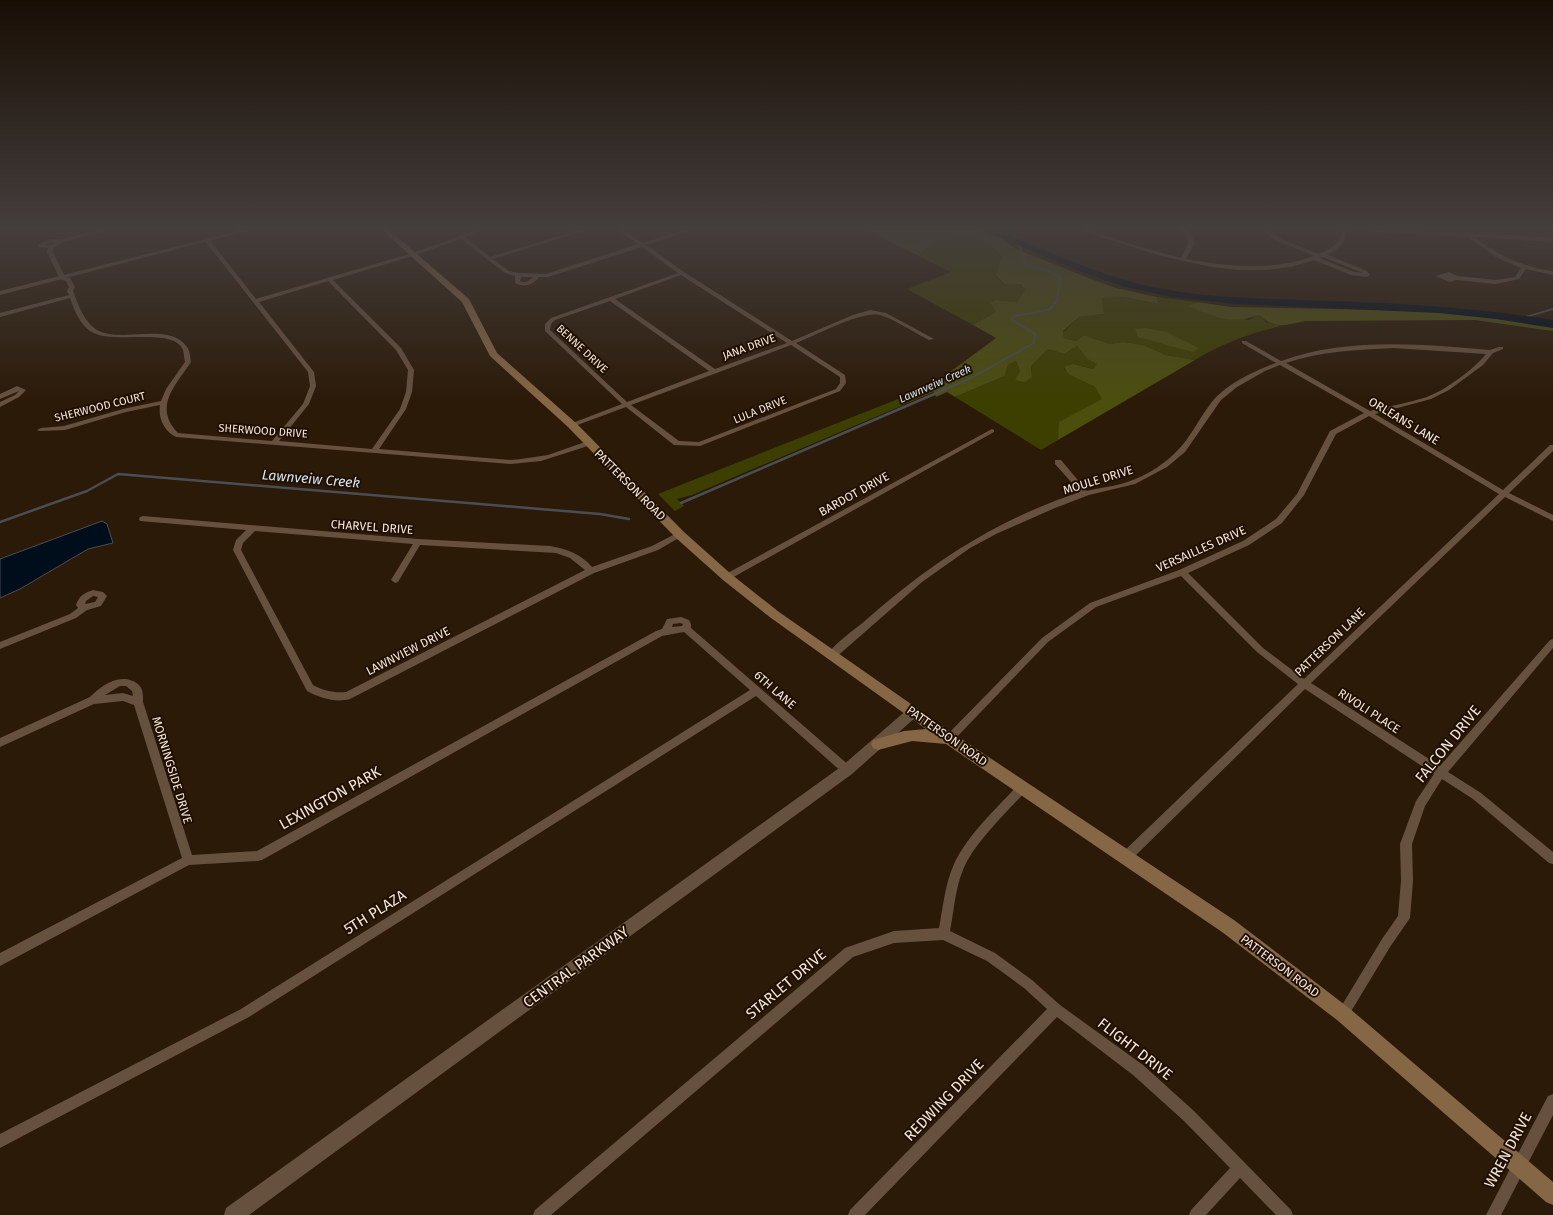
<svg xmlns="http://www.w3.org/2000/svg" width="1553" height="1215" viewBox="0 0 1553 1215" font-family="'Fira Sans',sans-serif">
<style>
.green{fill:#3d3f00}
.forest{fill:#4c4e0e}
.water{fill:#000d1a;stroke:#494e54}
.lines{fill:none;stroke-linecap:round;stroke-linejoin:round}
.stream-far1{stroke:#494e54;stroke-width:2}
.stream{stroke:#494e54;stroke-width:2.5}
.river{fill:#000d1a;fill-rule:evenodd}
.minor{fill:#66513f;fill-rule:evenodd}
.tertiary{fill:#66513f;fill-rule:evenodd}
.secondary{fill:#856746;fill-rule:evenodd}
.labels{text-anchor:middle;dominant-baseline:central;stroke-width:4;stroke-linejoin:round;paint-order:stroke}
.far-street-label{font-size:11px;fill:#f3e7dc;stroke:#211002}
.far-water-label{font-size:11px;font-style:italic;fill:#d2e5f2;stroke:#211002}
.street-label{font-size:12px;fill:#f3e7dc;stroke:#211002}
.water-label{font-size:14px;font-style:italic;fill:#d2e5f2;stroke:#211002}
.near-street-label{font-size:15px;fill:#f3e7dc;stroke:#211002}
</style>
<rect width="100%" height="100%" fill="#2b1a08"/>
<path class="green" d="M966,236l20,5 15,13 -5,23 9,7h16l4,6 -7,12 -22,-2 -6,4 7,8 -24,13 -66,-36 44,-17 -32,-16 12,-13z
M1124,297l33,7v-7l41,5 -9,4 59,14 11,-5 7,7 15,4c-31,7 -60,18 -86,34l-29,-5 -23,-10 -20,-3 -13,2 -26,-9 -8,6 -12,-3 -1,-6 16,-15 25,-3 -2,-16z
M1077,346l10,13 11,5 -4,5 -21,-5 -9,4 4,6 27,13 8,12 -43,23 -2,18 -17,10 -86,-53 50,-21 3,-11 8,-4 4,10 12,6 -1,-11 17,-17 16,5z
M931,386l3,6 -242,103 -15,4 7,7 -9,5 -17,-17z"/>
<path class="forest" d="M866,230h115l20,8 15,11 75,30 25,9 41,9 1,7 -34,-7 -22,1 2,16 -25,3 -16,14 1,7 12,3 8,-6 26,9 13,-2 20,3 23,10 29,5 -137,80 1,-18 43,-23 -7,-12 -27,-13 -4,-7 9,-3 20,5 4,-5 -10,-5 -10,-13 -13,8 -16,-5 -17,17 1,11 -7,5 -10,-2 5,-9 -4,-10 -8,4 -3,11 -50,21 -8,-5 -11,5 -5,-11 65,-48 -23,-13 23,-13 -6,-9 6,-3 21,2 8,-12 -4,-6h-16l-9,-8 5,-21 -15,-14 -20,-5 -35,7 -12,13z
M1198,302l32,5 198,4 58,6 67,10v4l-78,-11 -170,1c-19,4 -30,9 -46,-6 -26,10 -46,2 -71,-9z
M1146,328l20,4 33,16 -6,4 -55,-15 -3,-8z"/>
<path class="water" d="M102,521l5,3 6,19 -25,6 -68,40 -20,9v-39z"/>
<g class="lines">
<path class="stream-far1" d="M1522,318l31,-9
M943,390l26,-11 65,-36 1,-9 -23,-14 2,-4 35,-6 8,-9 3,-23 -11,-7 -23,-6 -7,-22"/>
<path class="stream" d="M681,503l265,-114
M0,522l87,-31 31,-17 482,40 29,5"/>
<path class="river" d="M983,230h13c51,20 102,46 157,57 57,12 115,11 173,14 76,2 152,7 227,19v8l-57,-9 -57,-6 -202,-9 -65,-7 -46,-10 -42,-14z"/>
<path class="minor" d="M101,230h8l-46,12 -9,6 -1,4 12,25 5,1 5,9 -2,4c5,13 10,28 21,37 24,18 74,-8 93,19 3,4 3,10 4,15 -16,24 -38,45 -13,71l94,8 31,-37 7,-18 -2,-14 -103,-131 -1,-1 3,-2 2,1 47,60 156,-46 46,-16v-2c9,0 17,-6 26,-5l-19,7 25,20 88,-27h6v1l-91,28 16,12 10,2 27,1 92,-30 -20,-14h5l20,13 40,-13h6v1l-43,14 38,27 108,69 61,-26 17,-5 16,3 48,26 -5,1c-12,-6 -37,-22 -49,-25 -20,-4 -63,20 -84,28l49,32 1,8 -6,8 -140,55 -26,-1 -48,-38 -54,20 -4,-2 2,-1 52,-20 -77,-73v-7l6,-6 127,-45 -36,-26 -94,30h-9c-7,8 -14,11 -24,6v-7l-10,-3 -44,-34 -45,16 -83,25 68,68 13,22 -2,22 -6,17 -27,40 132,11 10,-1 27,-4 40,-14h3v4l-50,16 -30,3 -335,-27c-12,-6 -18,-19 -16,-32l-34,7 -61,18 -26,1 -2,-1 4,-2 23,-2 59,-17 38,-8 5,-12 19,-27c-1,-4 -1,-8 -2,-12 -10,-24 -71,-4 -93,-19 -10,-7 -16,-21 -20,-33l-70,19v-4l69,-18 -2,-4 2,-4 -3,-6 -6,-2 -13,-27 1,-4 -10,-1v-2l11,-6h12zM50,243h5l-5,2h-4zM681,275l106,68 -72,26 -100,-70zM521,277h12c-4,4 -8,7 -13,4zM328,281l68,69 12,20 -2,22 -6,17 -28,40 -93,-8 30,-37 7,-18 -2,-14 -55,-70zM610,301l99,70 -82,31 -77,-72 1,-6 4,-4zM791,345l49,32v6l-4,6 -137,53 -20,-1 -48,-36z
M1080,230h7l47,15 47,13 8,-16 -7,-12h5l8,12 -9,17c44,8 86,12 128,-3l-39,-16 -13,-10h5l12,8 40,16c12,-5 22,-11 23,-24h4c1,12 -8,19 -18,25l39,16 3,4 -3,2 -16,-2 -37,-15 -23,7 -26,3h-26l-27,-3 -55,-12zM1323,257l40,16 -9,-1 -35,-14z
M1371,230l138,5 44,3v4l-78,-5c23,19 48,30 78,34v4l-27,-6 -7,10 -23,5 -39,-4 -8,2 -13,-6 12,-4 10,4 38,4 19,-3 6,-9 -25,-11 -28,-20 -94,-5z
M1242,341h4l35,20c65,-24 142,-17 209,-11l9,-3h4v2l-10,4 -10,12 -34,25 -18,9 -56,15 128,76 47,-45h3v6l-44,42 44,22v6l-48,-24 -194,186 129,83 110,-126 3,-1v9l-105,124 33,21 72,59v12l-4,-1 -76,-64 -31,-20 -17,27 -13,38 1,37 -3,37 -20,29 -43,71 -4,2 -4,-2 -2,-4 2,-4 43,-71 16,-23 3,-35 -1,-37 16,-43 18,-27 -129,-85 -175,172 -4,1 -4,-1 -2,-4 2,-4 176,-169 -41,-32 -76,-76 -85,31 -48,35 -95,99 -4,1 -4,-1 -1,-3 98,-100 48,-35 89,-33 64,-29 33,-22 21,-25 33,-63 34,-18 -84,-48 -15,6 -28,16 -16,13 -36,52 -18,15 -32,17 -46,11 -34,13 -59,26 -26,14 -48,34 -88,77h-6l-2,-3c9,-13 28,-26 40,-36 66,-58 130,-100 214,-128l-25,-28v-4h6l26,31c11,-3 23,-4 34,-7 19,-5 40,-17 54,-31 15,-14 23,-33 36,-50 15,-19 43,-32 65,-40l-34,-20zM1393,348l93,6c-13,16 -39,35 -59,43 -18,6 -39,9 -57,14l-84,-48c34,-12 71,-13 107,-15zM1369,416l130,78 -195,185 -41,-31 -75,-75 61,-28 33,-22 22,-28 32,-61z
M17,386l9,4 -7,7 -19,10v-5l15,-7 4,-4 -19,8v-5z
M992,429l2,1v2l-264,147h-6l-1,-2 1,-2z
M143,516l275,23 132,7c17,3 31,8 42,21l60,-21 25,-13 3,-1 4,3 -26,15 -64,23 -244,126c-14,4 -30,-1 -43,-8l-74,-141 3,-10 10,-10 -106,-9 -1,-2 1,-2zM255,531l158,13 -22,36 4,3 3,-1 22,-37 136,8 14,5 15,12 -239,122c-12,1 -22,-1 -33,-7l-72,-135 2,-7z
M93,590l10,2 4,4 -6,10 -14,4 -11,8 -76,31v-7l70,-28 8,-6 -2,-3c3,-9 8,-12 17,-15zM93,596l5,1 -3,5 -10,2 1,-3z
M681,617l8,3 2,4v4l160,139 1,3 -1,3 -4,1 -4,-1 -87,-77 -507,321 -249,131v-14l241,-125 509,-319 -66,-58 -22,4 -400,224 -4,1 -69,4 -189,101v-13l182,-95 -48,-153 -11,-4 -29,3 -94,43v-9l90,-41c11,-11 27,-23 43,-16 4,2 8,5 9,9 1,3 1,8 1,12l49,153 65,-4 399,-220 6,-2 5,-10zM680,623l3,1 -1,2 -10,1 1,-3zM120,686h6l6,5 1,5 -10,-3 -18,2z
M1022,783l4,2 1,3 -1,3c-20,22 -52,52 -63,79 -8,19 -9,41 -13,61l45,22 37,27 28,25 83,60 51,46 97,99 2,5h-17l-36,-37 -34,37h-17l2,-5 39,-42 -46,-47 -51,-46 -76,-58 -192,198h-17l2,-5 197,-201 -23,-21 -37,-27 -44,-21 -49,3 -41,14 -302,258h-18l2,-5 310,-262 49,-17 45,-3c4,-21 6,-44 15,-64 14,-30 42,-55 64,-79z
M1553,1094v21l-52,100h-15l62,-119z"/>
<path class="tertiary" d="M242,230h9l-251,65v-4z
M913,707l4,1 2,4 -2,4 -65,58 -603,441h-25l2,-7 616,-442 67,-58z"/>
<path class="secondary" d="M382,230h7l80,69 28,54 79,70 108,109 47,42 48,38 175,122 280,186 115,88 204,174v23l-7,-3 -209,-182 -115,-88 -276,-188 -34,-3 -34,9 -5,-2 -2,-4 2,-4 31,-9 22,-2 -155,-111 -48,-38 -47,-42 -108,-111 -78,-71 -28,-54z"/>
</g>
<linearGradient id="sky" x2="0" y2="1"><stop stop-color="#180e04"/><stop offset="0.57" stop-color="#443e3d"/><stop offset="1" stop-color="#443e3d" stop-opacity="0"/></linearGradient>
<rect width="1553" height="400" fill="url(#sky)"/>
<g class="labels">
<g class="far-street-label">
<text transform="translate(749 347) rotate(-20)">JANA DRIVE</text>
<text transform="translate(582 349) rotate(43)">BENNE DRIVE</text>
<text transform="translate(100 407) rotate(-14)">SHERWOOD COURT</text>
<text transform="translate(760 410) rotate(-22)">LULA DRIVE</text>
<text transform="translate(263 431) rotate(4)">SHERWOOD DRIVE</text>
</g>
<g class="far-water-label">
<text transform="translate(935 384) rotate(-24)">Lawnveiw Creek</text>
</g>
<g class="street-label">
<text transform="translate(1404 421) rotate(31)">ORLEANS LANE</text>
<text transform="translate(1098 480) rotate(-17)">MOULE DRIVE</text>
<text transform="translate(630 485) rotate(45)">PATTERSON ROAD</text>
<text transform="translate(854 494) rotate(-29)">BARDOT DRIVE</text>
<text transform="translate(372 527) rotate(4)">CHARVEL DRIVE</text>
<text transform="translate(1201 549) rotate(-24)">VERSAILLES DRIVE</text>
<text transform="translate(1330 642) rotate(-44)">PATTERSON LANE</text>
<text transform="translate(408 651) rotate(-27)">LAWNVIEW DRIVE</text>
<text transform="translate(775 690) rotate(41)">6TH LANE</text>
<text transform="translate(1369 711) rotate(33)">RIVOLI PLACE</text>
<text transform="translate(947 736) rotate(35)">PATTERSON ROAD</text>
<text transform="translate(172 770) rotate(73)">MORNINGSIDE DRIVE</text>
<text transform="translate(1280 966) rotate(37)">PATTERSON ROAD</text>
</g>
<g class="water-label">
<text transform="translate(311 479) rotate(5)">Lawnveiw Creek</text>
</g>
<g class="near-street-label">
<text transform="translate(1448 744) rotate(-51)">FALCON DRIVE</text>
<text transform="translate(330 798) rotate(-29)">LEXINGTON PARK</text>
<text transform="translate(375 912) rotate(-32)">5TH PLAZA</text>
<text transform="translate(576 967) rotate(-36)">CENTRAL PARKWAY</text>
<text transform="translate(786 984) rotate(-40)">STARLET DRIVE</text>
<text transform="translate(1135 1049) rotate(38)">FLIGHT DRIVE</text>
<text transform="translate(944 1100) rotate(-46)">REDWING DRIVE</text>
<text transform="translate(1508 1150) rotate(-62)">WREN DRIVE</text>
</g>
</g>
</svg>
